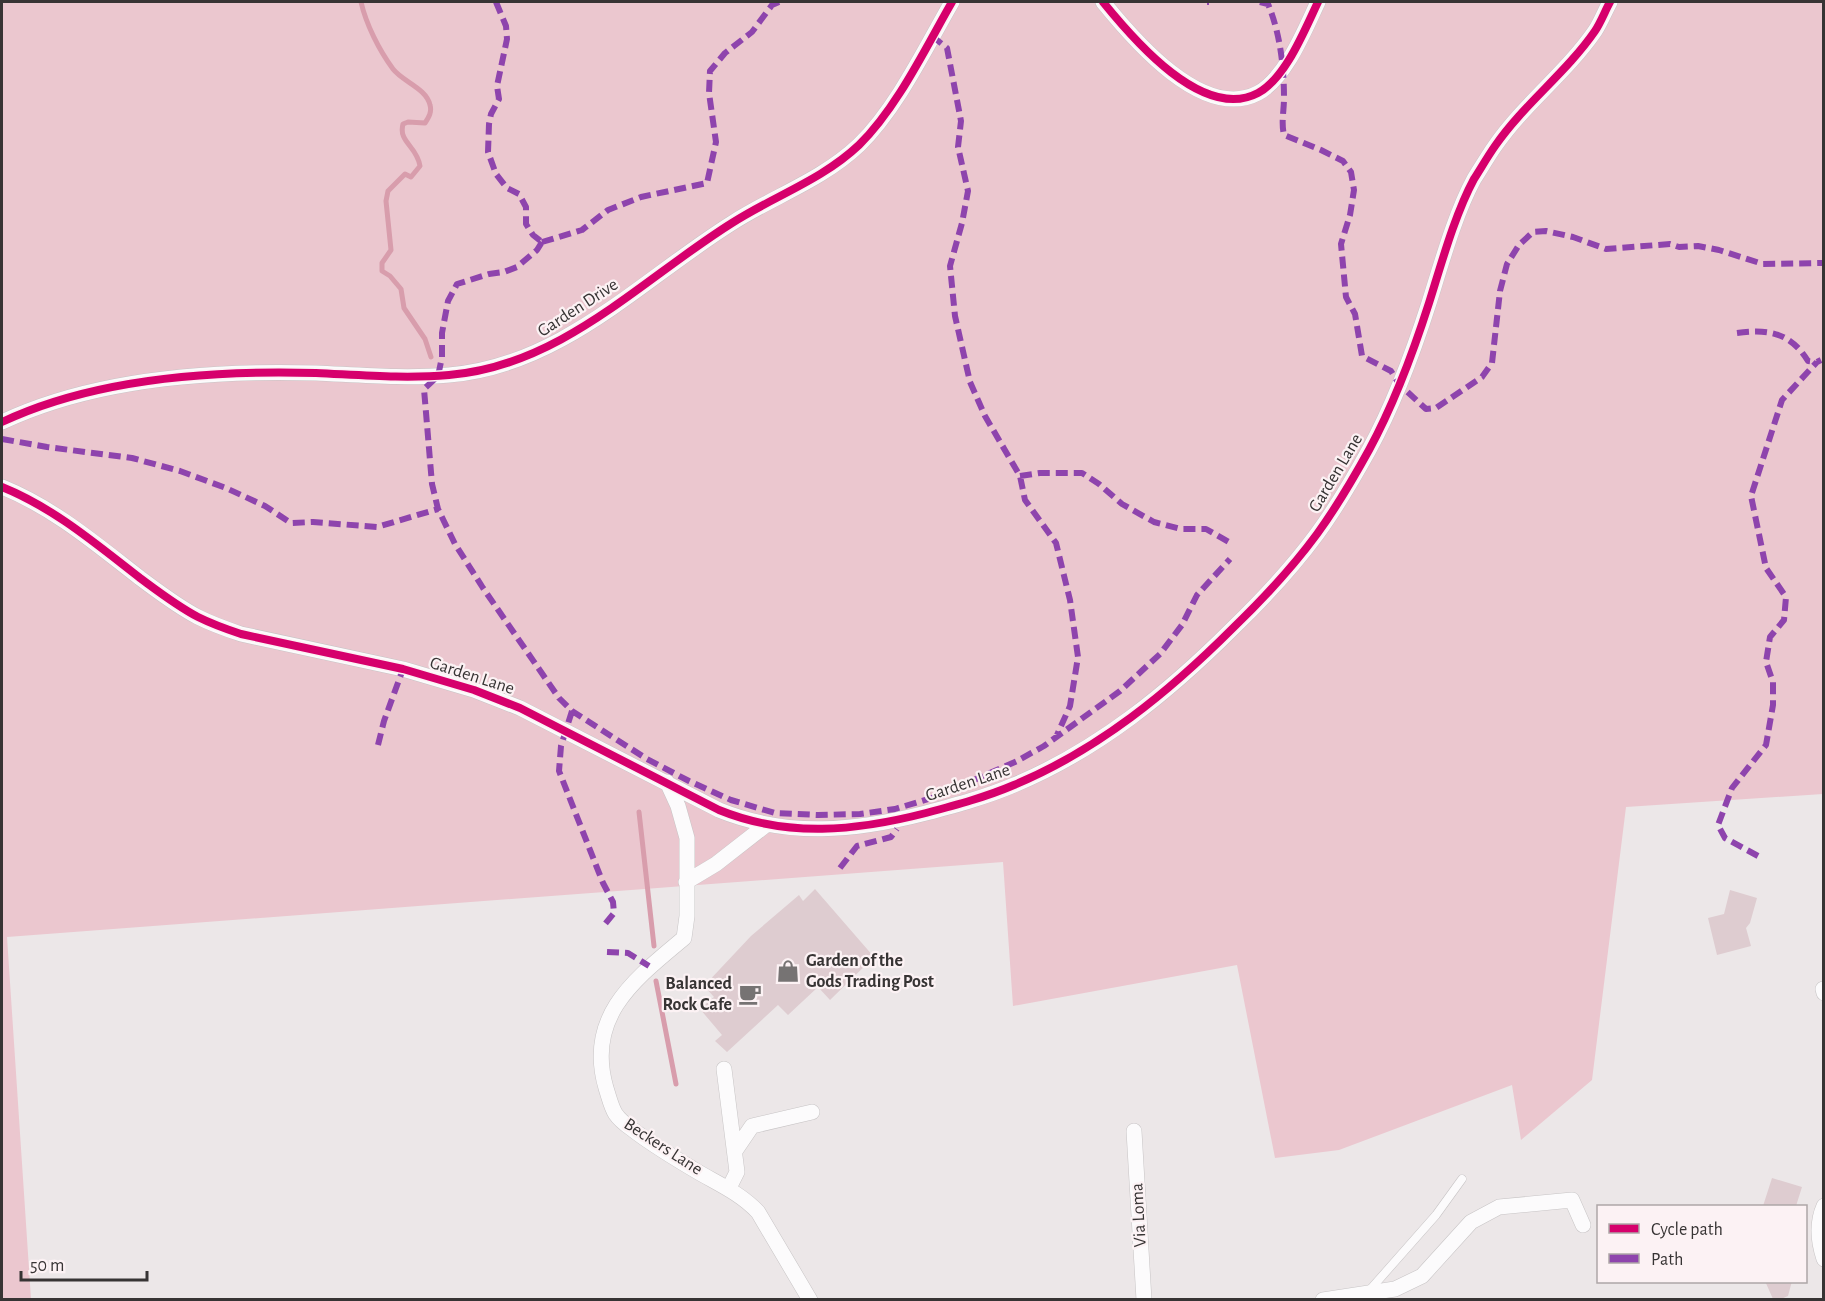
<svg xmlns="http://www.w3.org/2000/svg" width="1825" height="1301" viewBox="0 0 1825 1301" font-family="'Alegreya Sans',sans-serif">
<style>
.green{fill:#ebc7cf}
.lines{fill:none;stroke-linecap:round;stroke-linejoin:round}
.stream{stroke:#d89dac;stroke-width:5}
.building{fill:#deccd0}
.lane-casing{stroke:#c7c4c5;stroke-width:9}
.street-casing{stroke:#c7c4c5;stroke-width:16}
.lane{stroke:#fcfbfc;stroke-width:8}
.street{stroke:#fcfbfc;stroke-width:15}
.quiet{stroke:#8e44ad;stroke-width:6;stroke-dasharray:12 6;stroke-linecap:butt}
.cycleway-casing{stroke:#fcf2f4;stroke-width:11}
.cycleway{stroke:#d6006c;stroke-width:8}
.labels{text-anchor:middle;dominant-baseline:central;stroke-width:4.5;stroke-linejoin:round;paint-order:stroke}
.street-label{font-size:18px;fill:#373434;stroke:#fcf2f4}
.poi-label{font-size:18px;font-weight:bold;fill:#373434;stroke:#fcf2f4;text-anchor:start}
</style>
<rect width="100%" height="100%" fill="#ece7e8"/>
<path class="green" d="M2,2h1821v792l-197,13 -34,273 -71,60 -9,-55 -173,65 -64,8 -38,-193 -224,41 -10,-144 -996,75 24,362 -29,1z"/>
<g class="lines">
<path class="stream" d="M361,2c5,22 18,48 32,67 10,13 33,19 37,36 2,7 -1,12 -5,18l-17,-1 -5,2c-5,18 14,22 17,42l-9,11 -6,-3 -17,17 -2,10 5,49 -9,13v8l8,5 11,13 3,19 21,31 6,18
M639,812l15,134
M656,981l20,103"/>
</g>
<path class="building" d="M815,889l59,68 -44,43 -12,-13 -30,28 -10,-10 -51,47 -12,-11 7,-6 -22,-26 14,-12 -10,-11 47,-50 48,-41 4,6z
M1730,890l27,8 -7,25 -4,5 5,18 -34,9 -9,-37 16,-4z
M1772,1178l30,9 -6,19h-33z
M1765,1281h27l-4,15 -7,3h-8z"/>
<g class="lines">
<g class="lane-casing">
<path id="lane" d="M1368,1292l68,-77 26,-36"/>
</g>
<g class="street-casing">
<path id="street" d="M1103,2c30,37 100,120 155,91 28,-15 47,-64 60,-91
M2,422c93,-44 211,-52 314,-49 44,2 89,6 133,2 112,-9 192,-95 283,-152 42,-27 90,-43 127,-78 38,-37 67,-98 93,-143
M2,487c52,21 94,57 138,91 19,14 37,28 58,39 14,7 28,12 43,17l162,35 71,21 46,18 199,102c69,28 137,21 207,3 30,-8 60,-16 88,-28 84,-35 155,-93 219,-157 30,-29 59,-60 84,-94 19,-26 36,-55 52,-84 25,-46 44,-97 60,-147 12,-38 26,-89 45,-124 7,-11 14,-23 21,-33 29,-42 71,-73 100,-115 6,-9 10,-20 15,-29
M667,782l11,24 9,32v78l-3,22c-49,41 -99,78 -78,150 7,22 6,27 26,41 19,15 41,28 61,40 23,14 46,23 65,43l52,88
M686,882l30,-18 50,-39
M1823,989l1,4
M724,1069l13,103 -8,16
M1134,1131l10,169
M735,1151l17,-25 60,-14
M1824,1206c-8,18 -6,35 0,53
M1323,1300l72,-11 27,-13 49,-54 28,-15 73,-7 11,25"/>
</g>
<use href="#lane" class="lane"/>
<use href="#street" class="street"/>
<path class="quiet" d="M496,2l10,24 1,13 -10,47 2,13 -8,15 -2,10 -1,28 8,22 11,14 12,6 7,13v17l7,11 9,7
M1207,2h2
M1260,2l8,2c12,29 16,62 16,94 0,13 -3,24 0,37l37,15 22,11 8,11 3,18 -4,25 -9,29 5,53 9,17 7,42 29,15 8,13 27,25 10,-1 46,-31 10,-14 8,-72 7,-27 12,-19 14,-13 13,-1 27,6 33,12 64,-5 9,3 19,-1 21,4 44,14 61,-1
M932,36l15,12 14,73 -3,26 10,44 -6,32 -12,43 5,50 15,66 15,34 35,60 5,24 31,43 14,57 8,57 -8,49 -13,29
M542,242l-5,8 -20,17 -13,5 -15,2 -32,10 -9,17 -6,32v24l-4,19 -14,13 8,95 6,25 17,35 28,44 76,110 13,13 75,48 42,22 42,19 44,13 43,2 42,-1 35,-5 43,-13 79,-35 27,-15 76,-55 40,-37 22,-29 15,-30 33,-36
M542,242l40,-12 26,-20 33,-13 66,-14 9,-41 -7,-49 1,-22 15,-18 27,-21 20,-27 7,-3
M1737,333c31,-4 53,-1 71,28l9,1 4,-2
M2,439l45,8 85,11 48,13 46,17 39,18 26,17 22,-1 64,5 61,-18
M1020,476l20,-3h42l17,11 23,20 32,18 27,7h25l23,13
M572,711l-11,35 -2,25 44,112 10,19 1,11 -9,11
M378,745l6,-24 19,-52
M1758,856l-33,-18 -7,-13 14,-37 34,-43 7,-40v-23l-7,-20 4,-25 14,-17 2,-23 -20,-29 -15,-72 31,-96 35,-38
M840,868l17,-22 34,-9 6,-8
M607,952l21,1 21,13"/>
<g class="cycleway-casing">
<path id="cycleway" d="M1103,2c30,37 100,120 155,91 28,-15 47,-64 60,-91
M2,422c93,-44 211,-52 314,-49 44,2 89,6 133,2 112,-9 192,-95 283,-152 42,-27 90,-43 127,-78 38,-37 67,-98 93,-143
M2,487c52,21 94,57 138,91 19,14 37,28 58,39 14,7 28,12 43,17l162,35 71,21 46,18 199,102c69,28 137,21 207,3 30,-8 60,-16 88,-28 84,-35 155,-93 219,-157 30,-29 59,-60 84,-94 19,-26 36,-55 52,-84 25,-46 44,-97 60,-147 12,-38 26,-89 45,-124 7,-11 14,-23 21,-33 29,-42 71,-73 100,-115 6,-9 10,-20 15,-29"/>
</g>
<use href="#cycleway" class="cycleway"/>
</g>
<defs>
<g id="shop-bare" transform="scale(1.8)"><path d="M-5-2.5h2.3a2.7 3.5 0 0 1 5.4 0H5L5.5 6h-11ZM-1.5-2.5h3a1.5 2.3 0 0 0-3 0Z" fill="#767373" stroke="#fcf2f4" stroke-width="2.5" paint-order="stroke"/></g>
<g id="cafe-bare" transform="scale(1.8)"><path d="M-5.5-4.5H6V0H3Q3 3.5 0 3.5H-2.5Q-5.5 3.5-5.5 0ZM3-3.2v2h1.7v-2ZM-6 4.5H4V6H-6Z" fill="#767373" stroke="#fcf2f4" stroke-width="2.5" paint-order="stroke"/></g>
</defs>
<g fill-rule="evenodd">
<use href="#shop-bare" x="788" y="971"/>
<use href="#cafe-bare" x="750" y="994"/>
</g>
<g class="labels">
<g class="street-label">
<text transform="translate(578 308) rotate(-33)">Garden Drive</text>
<text transform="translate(1336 473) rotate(-59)">Garden Lane</text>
<text transform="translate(472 676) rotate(18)">Garden Lane</text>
<text transform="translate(968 783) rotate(-18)">Garden Lane</text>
<text transform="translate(663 1147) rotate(33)">Beckers Lane</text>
<text transform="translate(1139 1215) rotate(-93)">Via Loma</text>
</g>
<g class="poi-label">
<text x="806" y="961">Garden of the<tspan x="806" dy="21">Gods Trading Post</tspan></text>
<text x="732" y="984" text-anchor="end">Balanced<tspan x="732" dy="21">Rock Cafe</tspan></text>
</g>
</g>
<rect width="1825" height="1301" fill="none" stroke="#373434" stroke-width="6"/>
<rect x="1597" y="1205" width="210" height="78" fill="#fcf2f4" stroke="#ada6a7" stroke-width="1.5"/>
<rect x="1609" y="1224" width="30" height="9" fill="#d6006c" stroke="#ada6a7" stroke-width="1.5"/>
<text x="1651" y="1235" font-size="18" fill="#373434">Cycle path</text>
<rect x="1609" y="1254" width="30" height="9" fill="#8e44ad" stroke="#ada6a7" stroke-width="1.5"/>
<text x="1651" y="1265" font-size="18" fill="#373434">Path</text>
<path d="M21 1271v9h126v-9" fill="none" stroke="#373434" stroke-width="3"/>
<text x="30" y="1271" font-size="18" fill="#373434" stroke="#fcf2f4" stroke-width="4.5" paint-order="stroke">50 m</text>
</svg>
